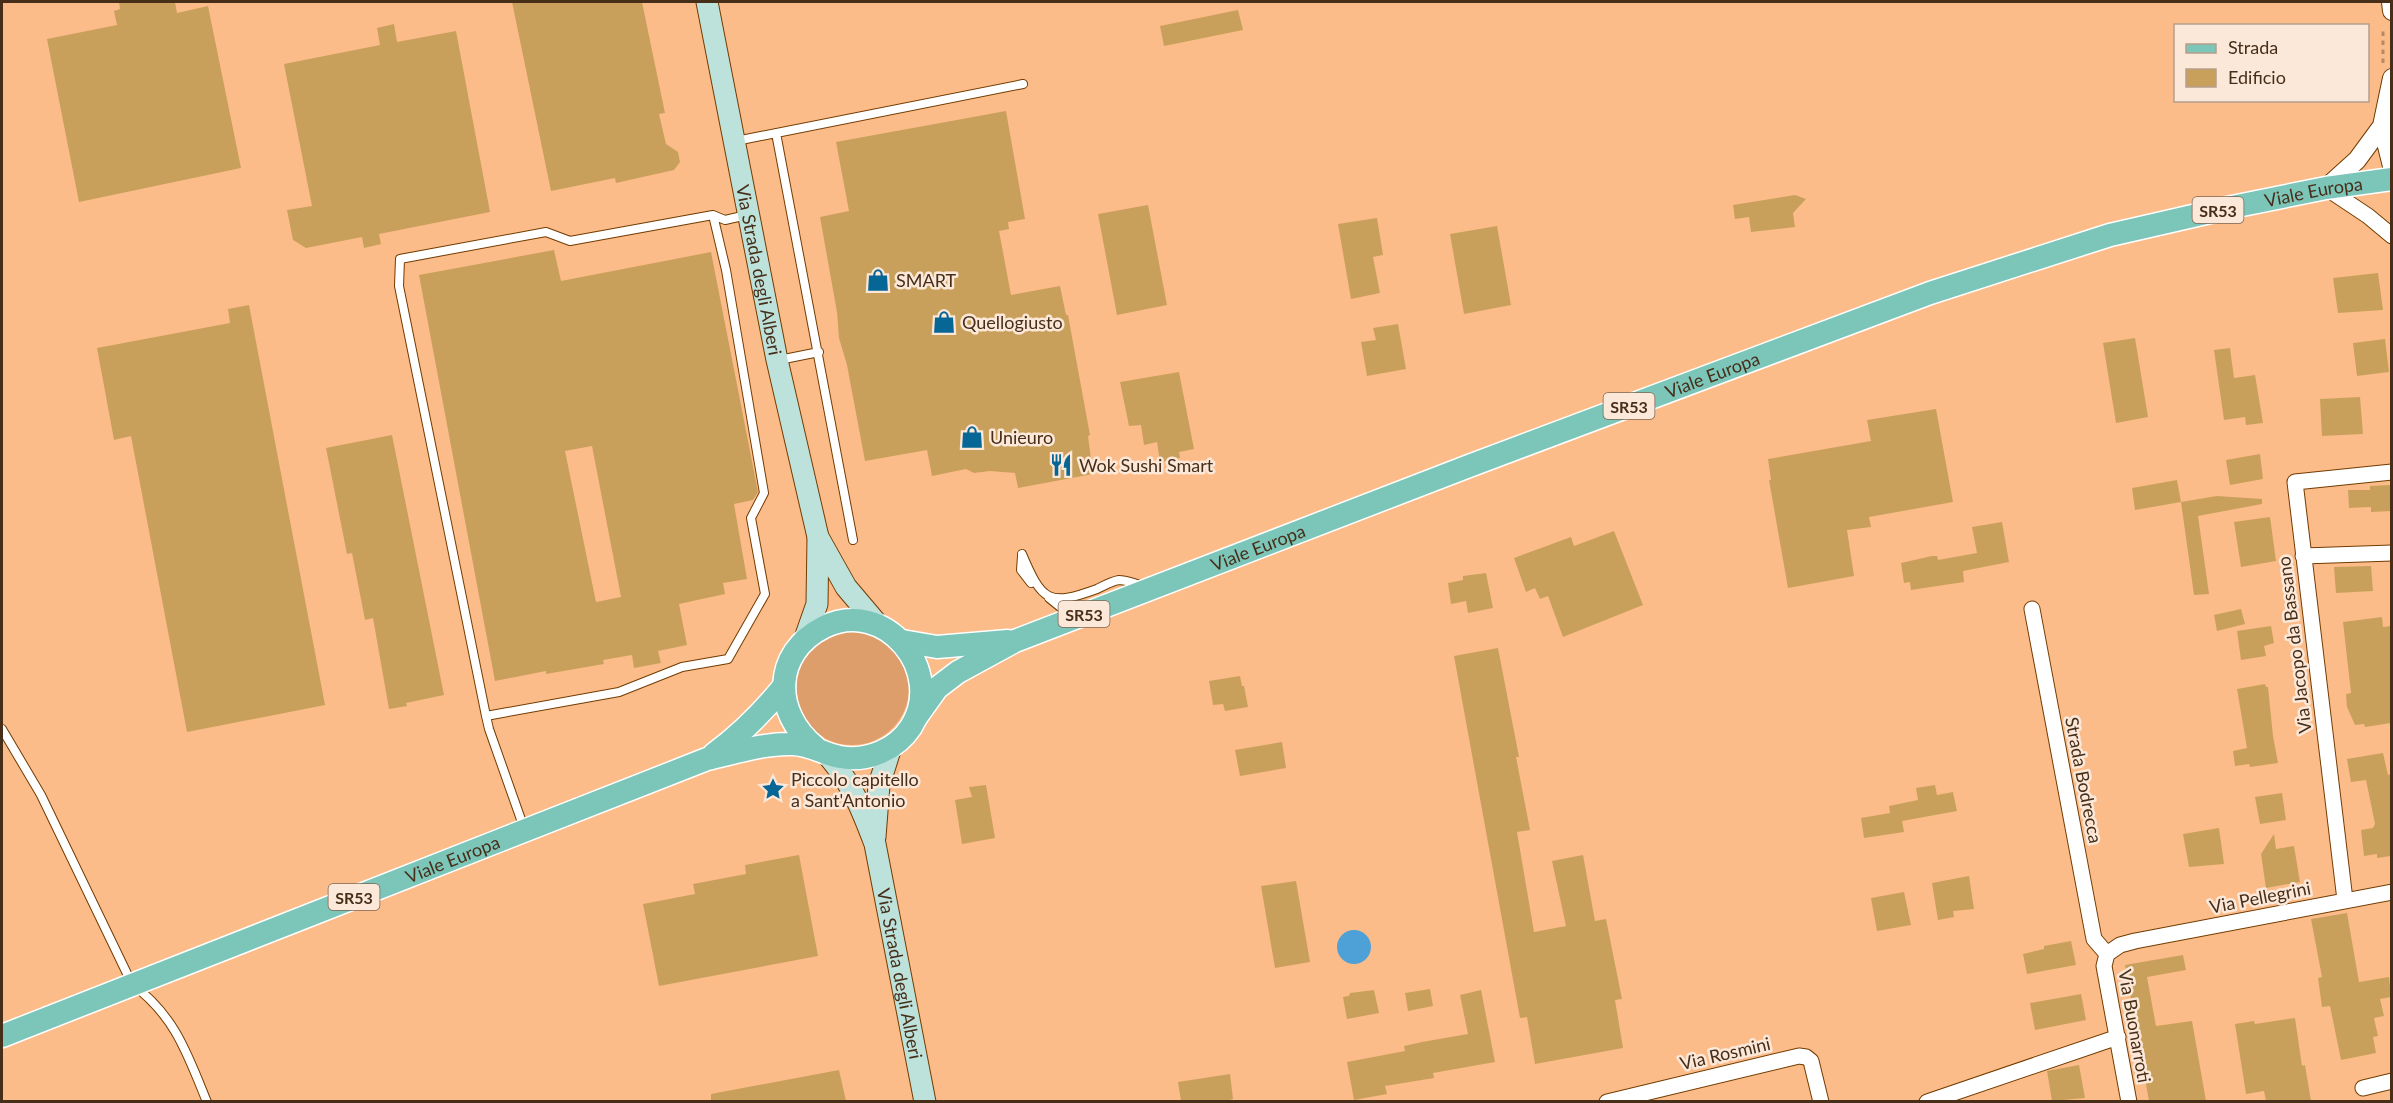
<svg xmlns="http://www.w3.org/2000/svg" width="2393" height="1103" viewBox="0 0 2393 1103" font-family="Lato,sans-serif">
<style>
.green{fill:#dd9e6b}
.water{fill:#4ea1d7}
.building{fill:#c9a05b;fill-rule:evenodd}
.lines{fill:none;stroke-linecap:round;stroke-linejoin:round}
.service-casing{stroke:#723c00;stroke-width:10}
.minor-casing{stroke:#723c00;stroke-width:17}
.tertiary-casing{stroke:#723c00;stroke-width:20}
.secondary-casing{stroke:#723c00;stroke-width:23}
.primary-casing{stroke:#fff;stroke-width:25}
.path{stroke:#b98760;stroke-width:3;stroke-dasharray:4.5 4.5;stroke-linecap:butt}
.service{stroke:#fff;stroke-width:8}
.minor{stroke:#fff;stroke-width:15}
.tertiary{stroke:#fff;stroke-width:18}
.secondary{stroke:#bde2dc;stroke-width:21}
.primary{stroke:#7cc5b9;stroke-width:22}
.labels{text-anchor:middle;dominant-baseline:central;stroke-width:5;stroke-linejoin:round;paint-order:stroke}
.shield{fill:#fce8d9;stroke:#7d6653;stroke-width:1.5}
.shield-label{font-size:16px;font-weight:bold;fill:#472e19}
.street-label{font-size:18px;fill:#472e19;stroke:#fce8d9}
.poi-label{font-size:18px;fill:#472e19;stroke:#fce8d9;text-anchor:start}
</style>
<rect width="100%" height="100%" fill="#fcbc89"/>
<path class="green" d="M795 688a57 57 0 1 1 114 0a57 57 0 1 1-114 0Z"/>
<path class="water" d="M1337 947a17 17 0 1 1 34 0a17 17 0 1 1-34 0Z"/>
<path class="building" d="M119,2h56l2,11 31,-7 33,162 -162,34 -32,-163 70,-14 -3,-14 6,-2z
M512,2h130l23,111 -6,1 7,30 12,8 2,10 -6,8 -58,13 -1,-5 -64,13z
M1238,10l5,20 -79,16 -4,-20z
M394,24l3,18 59,-11 34,181 -111,22 2,10 -17,4 -2,-11 -56,11 -13,-8 -6,-30 25,-4 -28,-142 96,-19 -3,-17z
M1006,111l19,108 -17,3 1,7 -10,2 12,64 49,-9 6,29h2l22,120 -2,1 5,38 -75,14 -3,-15 -25,-2 -16,2 -8,-4 -34,7 -5,-26 -62,11 -18,-96 -8,-27 -2,-26 -17,-95 29,-6 -13,-69z
M1795,195l11,4 -13,14 2,14 -44,5 -2,-15 -14,2 -2,-14z
M1148,205l19,100 -50,10 -19,-101z
M1377,218l6,37 -10,2 7,36 -29,6 -13,-75z
M1497,226l14,79 -47,9 -14,-80z
M554,250l7,31 150,-29 47,240 -5,8 -19,4 13,75 -24,4 2,11 -46,10 8,41 -29,6 3,12 -27,5 -2,-13 -29,5 1,4 -58,10v-3l-51,10 -76,-406zM592,446l29,151 -25,5 -31,-151z
M2378,273l5,37 -45,3 -5,-35z
M249,305l76,400 -138,27 -56,-296 -17,4 -17,-92 133,-25 -2,-14z
M1398,324l8,45 -39,7 -6,-34 15,-2 -3,-12z
M2135,338l13,79 -32,6 -13,-80z
M2385,339l4,33 -32,4 -4,-33z
M2230,348l4,30 21,-3 8,48 -17,2 -1,-8 -21,3 -10,-70z
M1179,372l15,77 -15,3 1,6 -20,4 -3,-20 -13,3 -3,-20 -12,1 -9,-44z
M2360,397l3,37 -41,2 -2,-37z
M1936,409l17,93 -84,15 2,10 -24,3 7,46 -66,12 -19,-108h2l-3,-21 103,-18 -4,-21z
M392,435l52,260 -38,8 1,3 -18,3 -16,-91 -8,2 -13,-67 -5,1 -21,-106z
M2260,454l3,25 -33,6 -4,-25z
M2177,480l4,22 36,-6 45,3v5l-64,12 11,78 -15,1 -13,-93 -46,8 -3,-22z
M2391,485v26l-20,1v-5l-22,1 -1,-18h22v-4z
M2270,517l6,44 -35,6 -7,-45z
M2002,522l7,40 -46,9 1,11 -53,8 -1,-8 -6,1 -3,-20 31,-7h5l1,4 39,-7 -5,-26z
M1614,531l29,74 -80,32 -15,-41 -8,3 -5,-11 -9,4 -12,-34 57,-21 3,9z
M2371,566l2,25 -37,2 -2,-26z
M1486,573l7,35 -25,5 -2,-12 -15,3 -3,-21 15,-3v-4z
M2241,609l4,15 -28,7 -3,-16z
M2382,617l1,10 8,-1v97l-26,4 -1,-3 -9,1 -8,-18 -1,-13 5,-1 -8,-71z
M2271,626l3,17 -10,3 2,10 -25,4 -4,-29z
M1498,648l21,109h-3l14,73 -13,2 17,100 32,-6 -14,-65 31,-6 12,66 11,-2 16,80 -7,1 8,48 -88,16 -8,-47 -7,1 -66,-362z
M1240,676l2,10h2l4,21 -23,4 -2,-7 -10,1 -4,-24z
M2265,684l1,3h2l5,49 5,27 -28,4 -1,-3 -14,2 -2,-15 14,-3 -10,-59z
M1282,742l4,26 -46,8 -5,-26z
M2383,753l5,22 3,-1v82l-14,2v-4l-13,2 -3,-26 12,-2 2,-4 -9,-44 -15,2 -4,-23z
M986,785l9,53 -33,6 -7,-44 17,-3 -3,-10z
M1935,785l2,10 16,-3 4,19 -55,10 2,11 -40,6 -3,-20 29,-5 -1,-7 29,-6 -2,-12z
M2282,793l4,27 -26,4 -5,-27z
M2219,828l5,36 -35,3 -6,-33z
M2274,834l2,15 18,-3 6,36 -34,6 -5,-34z
M799,855l19,101 -159,30 -16,-82 52,-10 -2,-10 53,-10 -1,-9z
M1969,876l5,33 -21,2 1,6 -16,3 -6,-37z
M1296,881l14,81 -35,6 -14,-82z
M1904,892l7,33 -34,6 -6,-33z
M2347,913l12,69 30,-5 2,20 -11,2 4,17 -10,2 4,18 -5,1 3,16 -35,7 -11,-54 -8,1 -4,-29 4,-1 -11,-58z
M2071,941l5,24 -49,9 -4,-20 21,-5v-3z
M2183,955l3,15 -39,7 9,49 36,-5 14,80h-57l-24,-136z
M1430,989l3,17 -25,5 -3,-18z
M1374,990l5,23 -32,6 -4,-22 6,-1 1,-3z
M1481,990l14,72 -62,11 1,5 -49,8 2,8 -33,6 -7,-38 58,-11 -1,-5 18,-4 46,-8 -8,-39z
M2081,994l5,26 -51,10 -5,-27z
M2295,1018l7,48 3,-1 6,36h-45l-2,-10 -18,3 -11,-70 19,-3 1,3z
M2079,1065l6,33 -33,3 -5,-30z
M839,1070l7,31h-135v-7z
M1230,1074l3,25 -7,2h-45l-3,-19z"/>
<g class="lines">
<g class="service-casing">
<path id="service" d="M776,133l77,407
M736,141l287,-57
M713,215l13,55 38,223 -13,25 14,76 -37,65 -46,8 -63,25 -133,24 -87,-430 1,-27 146,-27 24,9 143,-26 12,5 22,-5
M779,360l40,-8
M1022,554c20,47 26,53 75,35 6,-3 15,-8 22,-9 7,0 17,4 23,5
M1022,556l-1,14 10,13
M1049,598l21,17
M486,716l3,13 35,99
M2,729l39,66 91,189c43,32 55,69 75,118"/>
</g>
<g class="minor-casing">
<path id="minor" d="M2326,188l42,28 24,20
M2303,556l89,-3
M2032,609l62,330 13,15
M2345,900l-50,-418 97,-10
M2363,1088l29,-7
M1607,1102l192,-46 7,1 5,4 10,41
M1927,1102l191,-65
M2129,1102l-25,-136 3,-12 13,-9 15,-4 257,-49"/>
</g>
<g class="tertiary-casing">
<path id="tertiary" d="M2391,2l1,9
M2392,78l-10,48 10,40
M2326,188l31,-28 25,-34"/>
</g>
<g class="secondary-casing">
<g id="secondary">
<path id="s1" d="M707,2l70,358 41,177 -1,67 -13,37"/>
<path d="M818,537l28,50 33,39"/>
<path id="s2" d="M826,753c26,31 35,54 49,91l50,258"/>
<path d="M875,837l4,-52 12,-38"/>
</g>
</g>
<g class="primary-casing">
<g id="primary">
<path d="M902,641l35,6 71,-6"/>
<path id="s3" d="M917,716l20,-28 21,-16 57,-31 454,-175 461,-173 180,-58 122,-28 94,-19 66,-9"/>
<path d="M714,754c27,-20 49,-42 70,-68"/>
<path id="s4" d="M2,1036l705,-277c27,-6 57,-16 85,-15 18,0 31,10 48,13 27,5 56,-7 71,-30 35,-56 -26,-130 -87,-100 -52,26 -51,86 -9,120"/>
</g>
</g>
<path class="path" d="M2383,63v-36"/>
<use href="#service" class="service"/>
<use href="#minor" class="minor"/>
<use href="#tertiary" class="tertiary"/>
<use href="#secondary" class="secondary"/>
<use href="#primary" class="primary"/>
</g>
<defs>
<g id="shop-bare" transform="scale(1.8)"><path d="M-5-2.5h2.3a2.7 3.5 0 0 1 5.4 0H5L5.5 6h-11ZM-1.5-2.5h3a1.5 2.3 0 0 0-3 0Z" fill="#066695" stroke="#fce8d9" stroke-width="2.5" paint-order="stroke"/></g>
<g id="restaurant-bare" transform="scale(1.8)"><path d="M-5-6h1v4h1v-4h1v4h1v-4h1v5L-1.5 .5V6h-2V.5L-5-1ZM5-6V6H3V1.5H1.5Q1.5-4 5-6Z" fill="#066695" stroke="#fce8d9" stroke-width="2.5" paint-order="stroke"/></g>
<g id="sight-bare" transform="scale(1.8)"><path d="M0-6L1.8-2.2L6-1.7L2.9 1.2L3.7 5.4L0 3.3L-3.7 5.4L-2.9 1.2L-6-1.7L-1.8-2.2Z" fill="#066695" stroke="#fce8d9" stroke-width="2.5" paint-order="stroke"/></g>
</defs>
<g fill-rule="evenodd">
<use href="#shop-bare" x="878" y="280"/>
<use href="#shop-bare" x="944" y="322"/>
<use href="#shop-bare" x="972" y="437"/>
<use href="#restaurant-bare" x="1061" y="465"/>
<use href="#sight-bare" x="773" y="789"/>
</g>
<g class="labels">
<g class="shield">
<rect x="2192.5" y="197" width="51" height="26" rx="4.5"/>
<rect x="1603.5" y="393" width="51" height="26" rx="4.5"/>
<rect x="1058.5" y="601" width="51" height="26" rx="4.5"/>
<rect x="328.5" y="884" width="51" height="26" rx="4.5"/>
</g>
<g class="shield-label">
<text x="2218" y="210">SR53</text>
<text x="1629" y="406">SR53</text>
<text x="1084" y="614">SR53</text>
<text x="354" y="897">SR53</text>
</g>
<g class="street-label">
<text stroke="none"><textPath href="#s3" startOffset="1502">Viale Europa</textPath></text>
<text stroke="none"><textPath href="#s1" startOffset="273">Via Strada degli Alberi</textPath></text>
<text stroke="none"><textPath href="#s3" startOffset="872">Viale Europa</textPath></text>
<text stroke="none"><textPath href="#s3" startOffset="386">Viale Europa</textPath></text>
<text transform="translate(2294 645) rotate(-97)">Via Jacopo da Bassano</text>
<text transform="translate(2084 780) rotate(79)">Strada Bodrecca</text>
<text stroke="none"><textPath href="#s4" startOffset="484">Viale Europa</textPath></text>
<text transform="translate(2260 897) rotate(-11)">Via Pellegrini</text>
<text stroke="none"><textPath href="#s2" startOffset="236">Via Strada degli Alberi</textPath></text>
<text transform="translate(2135 1026) rotate(80)">Via Buonarroti</text>
<text transform="translate(1725 1053) rotate(-13)">Via Rosmini</text>
</g>
<g class="poi-label">
<text x="896" y="280">SMART</text>
<text x="962" y="322">Quellogiusto</text>
<text x="990" y="437">Unieuro</text>
<text x="1079" y="465">Wok Sushi Smart</text>
<text x="791" y="779">Piccolo capitello<tspan x="791" dy="21">a Sant'Antonio</tspan></text>
</g>
</g>
<rect width="2393" height="1103" fill="none" stroke="#472e19" stroke-width="6"/>
<rect x="2174" y="24" width="195" height="78" fill="#fce8d9" stroke="#b49e8c" stroke-width="1.5"/>
<rect x="2186" y="44" width="30" height="9" fill="#7cc5b9" stroke="#b49e8c" stroke-width="1.5"/>
<text x="2228" y="54" font-size="18" fill="#472e19">Strada</text>
<rect x="2186" y="69" width="30" height="18" fill="#c9a05b" stroke="#b49e8c" stroke-width="1.5"/>
<text x="2228" y="84" font-size="18" fill="#472e19">Edificio</text>
</svg>
